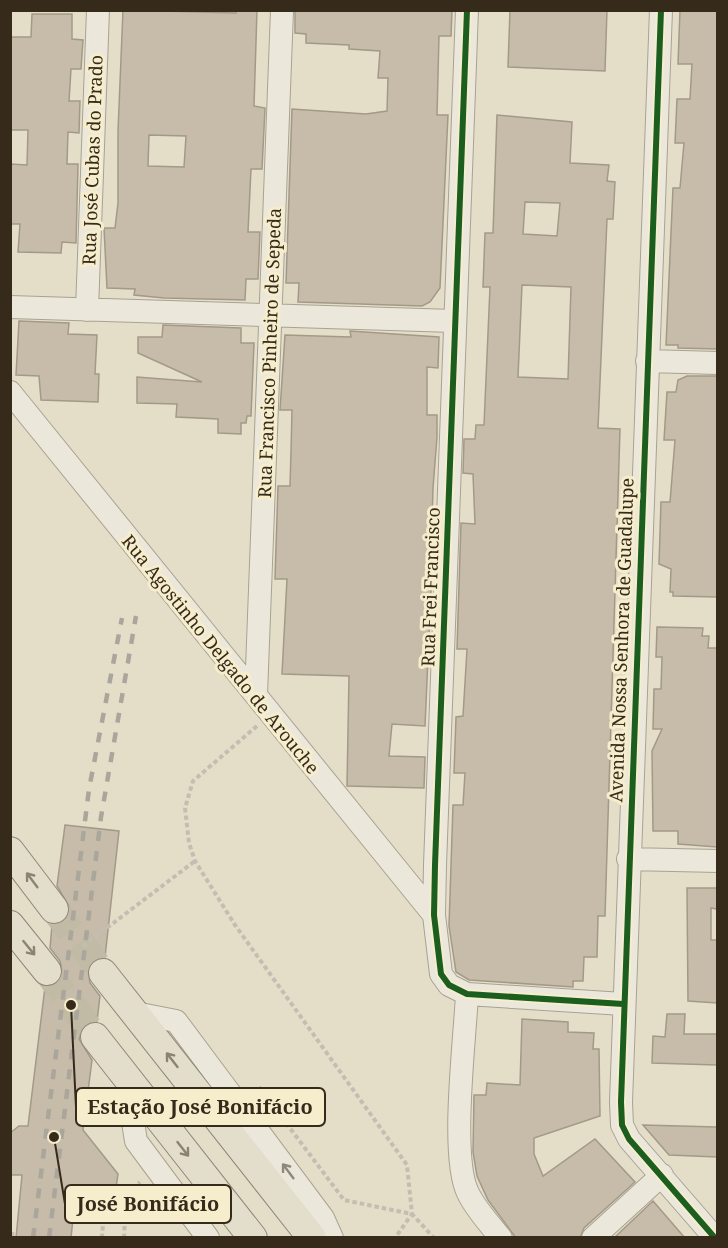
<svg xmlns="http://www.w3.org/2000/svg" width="728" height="1248" viewBox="0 0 728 1248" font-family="'Noto Serif',serif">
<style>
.building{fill:#c7bca9;stroke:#a39988;stroke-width:1.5;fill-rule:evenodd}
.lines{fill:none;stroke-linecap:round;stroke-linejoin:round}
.major-tunnel{stroke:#c1baa5;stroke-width:28;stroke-dasharray:28 14;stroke-linecap:butt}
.minor-casing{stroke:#a8a292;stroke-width:24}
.major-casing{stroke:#8e8779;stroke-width:30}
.path{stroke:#c3beb2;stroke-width:4;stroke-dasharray:4.5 3;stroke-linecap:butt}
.minor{stroke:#ebe7db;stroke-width:22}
.major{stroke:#e3ddcb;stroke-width:28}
.rail{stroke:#aaa69c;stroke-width:4.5;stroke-dasharray:10 10;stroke-linecap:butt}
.cycleway-casing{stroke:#f6edcd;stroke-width:10}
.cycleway{stroke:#1b5e20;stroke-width:6}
.oneway{stroke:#8c8473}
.oneway2{stroke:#90887b}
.labels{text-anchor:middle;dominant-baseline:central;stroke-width:6;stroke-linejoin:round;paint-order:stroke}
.street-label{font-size:18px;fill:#362a1b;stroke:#f6edcd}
.leader{fill:none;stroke:#362a1b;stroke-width:2}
.callout-dot{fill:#362a1b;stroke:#f6edcd;stroke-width:2}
.callout{fill:#f6edcd;stroke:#362a1b;stroke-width:2}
.callout-label{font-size:20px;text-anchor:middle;font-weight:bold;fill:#362a1b}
</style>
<rect width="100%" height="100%" fill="#e4dec8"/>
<path class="building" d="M123,10l113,3v-3h21l-3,96 11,2 -3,61h-11l-3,63h12l-2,47h-12l-1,21 -81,-2 -30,-3 1,-6 -28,-1 -3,-60h11l3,-25v-72zM149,135l37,1 -2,31 -36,-1z
M295,10h157l-1,26h-12l-2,79h11l-8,173 -10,14 -8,4 -124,-4 1,-19h-13l6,-174 74,5 21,-3 1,-33h-10l2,-27 -31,-2v-4l-43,-2v-9l-11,-1z
M510,10h97l-2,61 -97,-4z
M680,10h37v339l-39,-1v-3h-12l7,-157h7l4,-45h-9l2,-44h13l2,-35h-14z
M32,14h40v25l11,1 -2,29h-10l-2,32h11l-1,32 -11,-1 -1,32h11l-2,79 -14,-1 -1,11 -43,-1 2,-28h-9v-60l16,1 1,-35h-18v-93h21z
M497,115l75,7 -2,41 39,2 -2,16 8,1 -2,37h-6l-9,209 22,1 -15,487h-7l-1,41h-13l-1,24h-10v6l-104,-7 -13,-8 -7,-46 4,-121h10l2,-32h-11l2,-56 7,-1 4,-67h-10l4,-126 14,1 -2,-50 -10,-1 1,-34h11l1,-14h8l6,-138h-7l2,-54h8zM525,202l35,1 -3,33 -34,-2zM522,285l49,2 -3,92 -50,-2z
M19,321l50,2 -1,11 29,1 -2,39h4l-1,28 -57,-2 -2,-24 -23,-1z
M163,325l78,3v15h13l-3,73h-4l-1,7h-5v11l-23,-1v-14l-42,-2 1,-13 -40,-1v-26l65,5 -64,-29v-16h24z
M350,331l89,6 -1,31 -11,-1v48h10v22l-4,51 -1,34h2l-9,204 -33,-2 -3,32 36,1 -1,31 -77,-2 2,-110 -67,-2 5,-95h-12l3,-93h12l1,-34 1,-42h-12l5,-75 66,2z
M687,376h30v221l-44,-1v-4h-3l1,-23 -12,-5 2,-62h9l5,-62h-11l3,-48h9l2,-12z
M657,627l46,1 -1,8h7l-1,12h9v199l-39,-3v-13h-25l-1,-80 10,-22h-9l1,-40h7l1,-32h-6z
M65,825l54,6 -14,126 -12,3 -5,7 2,16 10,13 -3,25 -13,3 -5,15 13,21 -9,70 35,44 -5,35h-39l-3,29h-55l6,-63h-12v-42l9,-7h9l17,-139 12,-3 6,-8 -3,-15 -10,-13 2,-23 12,-3 6,-14 -13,-22z
M687,888h30v21l-6,-1v32h6v63l-29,-2z
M667,1014h18l-1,20h33v31l-65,-2 1,-27 12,1z
M522,1019l46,3v10l26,1 -1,16h6l1,67 -66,22v16l9,22 52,-37 40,43 -51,46 -4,10h-64l-28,-38 -11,-24 -4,-24 1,-57h12l1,-12 33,2z
M643,1125l74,2v30l-48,-2z
M653,1201l32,37h-71z"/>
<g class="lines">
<path class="major-tunnel" d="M54,909l49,64
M47,971l48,66"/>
<g class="minor-casing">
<path id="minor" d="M467,10l-32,855 -1,50 7,59 8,11 18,9 156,10
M661,10l-40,1092 1,23 7,14 86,99
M10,307l444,14
M87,310l11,-300
M647,361l71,2
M10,392l424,523
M256,695l26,-685
M628,859l90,2
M467,994c-2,45 -17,163 1,199 7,15 22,32 33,45
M135,1013l41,8 147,197 9,20
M132,1084v32l4,25 72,97
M593,1238l69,-63"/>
</g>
<g class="major-casing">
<path id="major" d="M10,851l44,58
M10,925l37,46
M103,973l209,265
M95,1037l158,201"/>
</g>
<path class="path" d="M257,726l-64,55 -8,27 4,35 6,18 40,64 172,240 5,49 -17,24
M83,946l112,-85
M259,1087l85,113 68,14 22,24
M10,1234h6
M102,1238l2,-29
M124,1238l2,-44 14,-12"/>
<use href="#minor" class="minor"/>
<use href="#major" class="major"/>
<path class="rail" d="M33,1238l56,-449 33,-171
M49,1238l52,-421 35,-201"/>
<g class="cycleway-casing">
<path id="cycleway" d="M467,10l-32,855 -1,50 7,59 8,11 18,9 156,10
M661,10l-40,1092 1,23 7,14 86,99"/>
</g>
<use href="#cycleway" class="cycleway"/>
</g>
<defs><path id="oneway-shaft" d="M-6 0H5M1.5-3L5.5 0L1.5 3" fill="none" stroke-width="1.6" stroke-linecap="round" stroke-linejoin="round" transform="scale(1.5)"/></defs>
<g class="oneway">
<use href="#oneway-shaft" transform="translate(32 880) rotate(-127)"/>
<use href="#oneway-shaft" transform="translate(29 948) rotate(51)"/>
<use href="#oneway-shaft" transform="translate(172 1060) rotate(-128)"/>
<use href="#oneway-shaft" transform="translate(183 1149) rotate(52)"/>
</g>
<use class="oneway2" href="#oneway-shaft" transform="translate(288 1171) rotate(-127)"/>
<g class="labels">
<g class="street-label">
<text transform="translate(92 160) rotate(-88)">Rua José Cubas do Prado</text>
<text transform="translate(269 353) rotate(-88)">Rua Francisco Pinheiro de Sepeda</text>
<text transform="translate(430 587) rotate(-88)">Rua Frei Francisco</text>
<text transform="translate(621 640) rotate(-88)">Avenida Nossa Senhora de Guadalupe</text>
<text transform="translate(221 654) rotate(51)">Rua Agostinho Delgado de Arouche</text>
</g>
</g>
<path class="leader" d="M71 1005L76 1107M54 1137L65 1204"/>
<g class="callout-dot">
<circle cx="71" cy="1005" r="6"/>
<circle cx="54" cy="1137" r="6"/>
</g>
<g class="callout">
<rect x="76" y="1088" width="249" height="38" rx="6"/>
<rect x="65" y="1185" width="166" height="38" rx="6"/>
</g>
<g class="callout-label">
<text x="200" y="1114">Estação José Bonifácio</text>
<text x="148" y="1211">José Bonifácio</text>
</g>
<rect width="728" height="1248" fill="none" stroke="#362a1b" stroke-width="24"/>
</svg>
